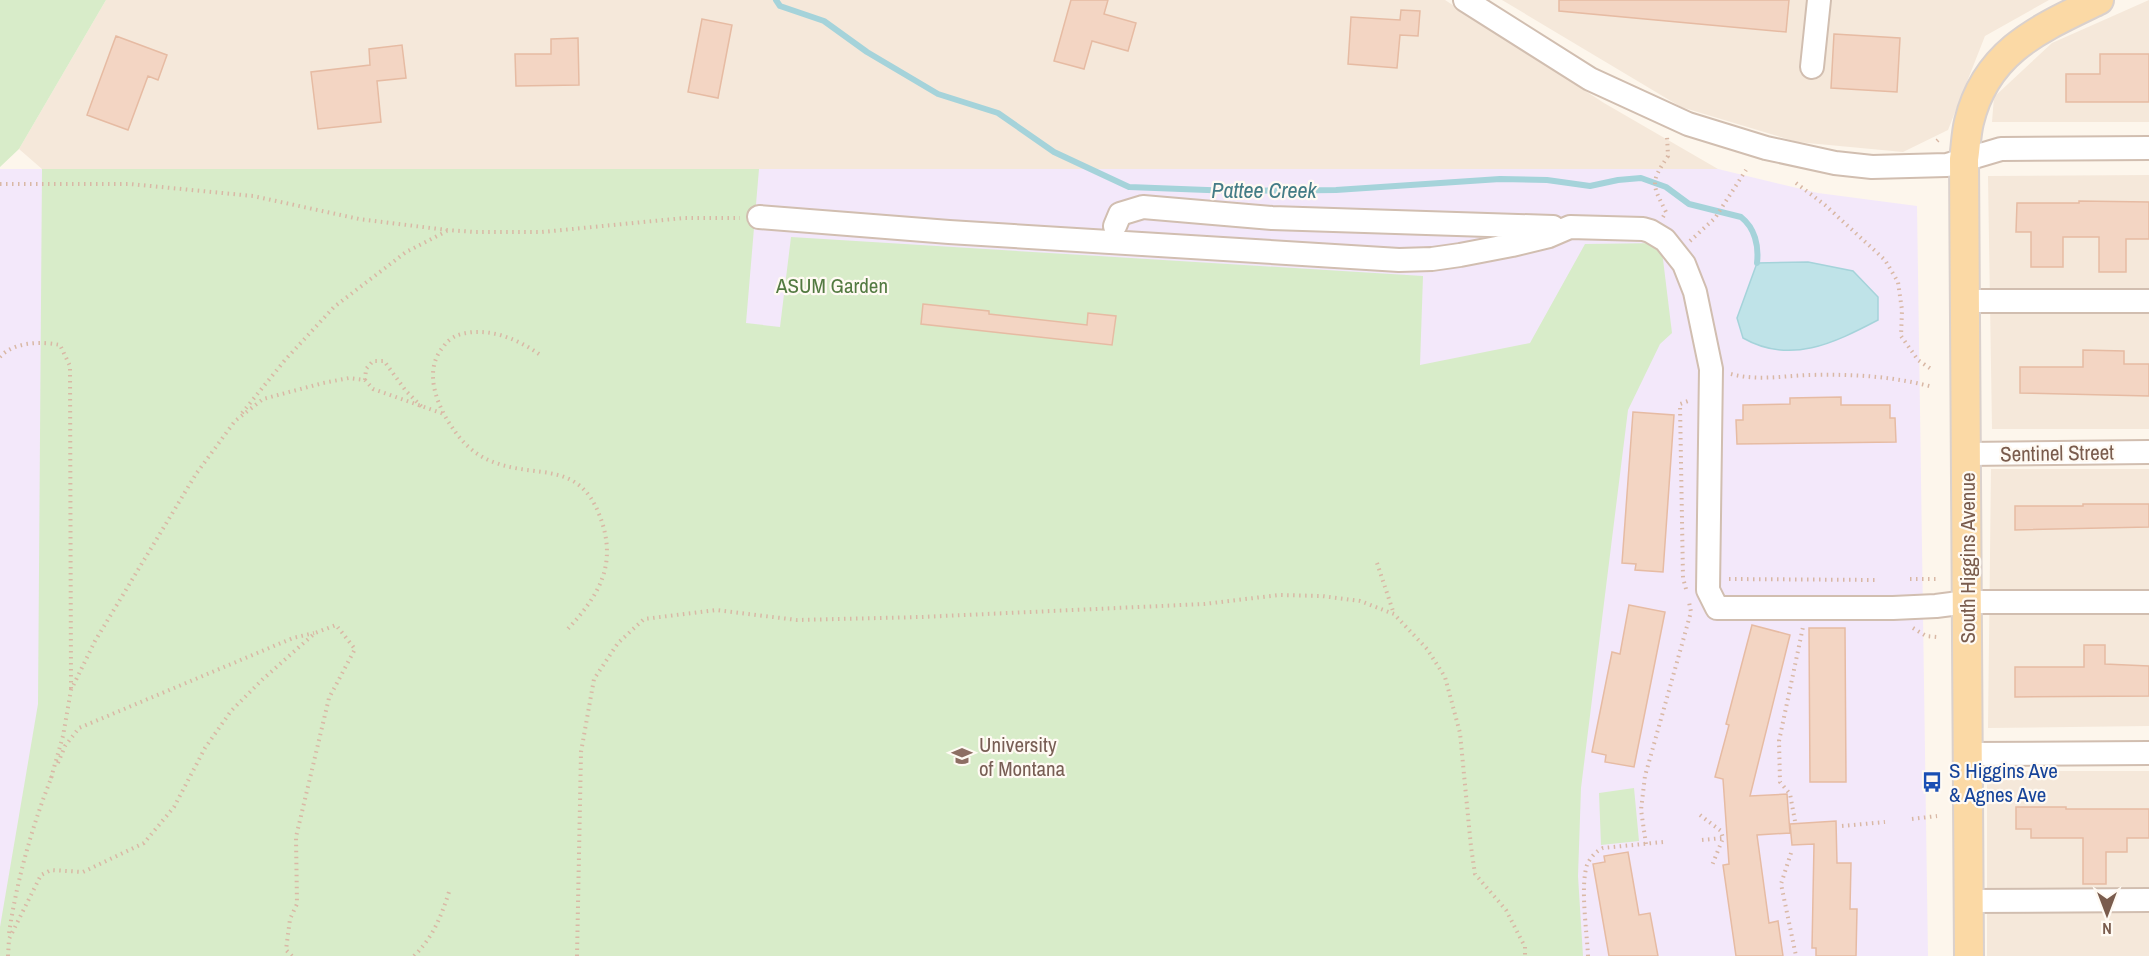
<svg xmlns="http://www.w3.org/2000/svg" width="2149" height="956" viewBox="0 0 2149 956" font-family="'Archivo Narrow',sans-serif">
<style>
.residential{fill:#f5e8da}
.education{fill:#f3e8fa}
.green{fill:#d8ecc9}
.water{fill:#bfe3e8;stroke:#a5d3da;stroke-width:1.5}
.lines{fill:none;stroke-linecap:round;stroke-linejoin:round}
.stream{stroke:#a5d3da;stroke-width:6}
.building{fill:#f3d5c3;stroke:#e6bba3;stroke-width:1.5}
.minor-casing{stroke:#d1beb0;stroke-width:26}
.major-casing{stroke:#dad1cd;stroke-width:32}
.path{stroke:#d9b8a5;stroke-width:4;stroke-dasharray:1.5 4.5;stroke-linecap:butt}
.minor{stroke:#fff;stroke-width:22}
.major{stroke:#fbd9a5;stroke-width:28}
.labels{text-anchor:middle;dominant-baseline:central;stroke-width:4.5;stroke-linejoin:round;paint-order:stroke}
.park-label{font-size:21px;fill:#537a41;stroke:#fffaf3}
.street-label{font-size:21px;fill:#7a5c4d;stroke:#fffaf3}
.education-label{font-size:21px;fill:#785e54;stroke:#fffaf3;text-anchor:start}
.transit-label{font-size:21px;fill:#164399;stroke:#fffaf3;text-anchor:start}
.water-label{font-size:22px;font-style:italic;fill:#437c86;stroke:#fffaf3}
</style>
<rect width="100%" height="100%" fill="#fdf6ec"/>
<path class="residential" d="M106,0h1339l159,103 114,66h-1676l-23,-20z
M1502,0h547l-64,36 -37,94 -45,22 -106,-10 -116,-35z
M2149,0v122h-157l2,-25 58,-54z
M2149,175v254h-157l-4,-253z
M1991,469h158v257l-161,2z
M1987,771h162v185h-162z"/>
<path class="education" d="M0,169h1718l100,24 99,13 11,750h-1928z"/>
<path class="green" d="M0,0h106l-87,149 -19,18z
M42,169h717l-13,154 34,4 11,-90 632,39 -3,89 110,-22 55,-99 76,-1 11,90 -12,11 -32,66 -47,378 -3,88 5,80h-1583v-29l38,-223z
M1634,788l5,53 -38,4 -2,-52z"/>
<path class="water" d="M1808,262l45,9 25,26v23c-44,23 -88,45 -135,18l-6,-20 20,-55z"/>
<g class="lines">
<path class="stream" d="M776,0l4,6 44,15 43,31 71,42 60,19 56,39 75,35 104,4 103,-1 164,-11 47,1 43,6 28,-6 23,-2 25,9 23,17 52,13c14,11 18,29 16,46"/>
</g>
<path class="building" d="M1071,0h37l-4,14 32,9 -8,28 -36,-10 -8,28 -30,-8z
M1559,0h230l-3,32 -227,-21z
M1401,10l19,1 -2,25 -18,-1 -3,33 -49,-4 3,-47 49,3z
M702,19l30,6 -14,73 -30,-6z
M1834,34l66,4 -3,54 -66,-4z
M116,36l51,19 -9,25 -10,-4 -20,54 -41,-15z
M578,38l1,47 -63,1 -1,-32h36v-15z
M402,45l4,33 -29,3 4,41 -63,7 -7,-57 59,-7 -1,-16z
M2100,54h49v48h-83v-28h34z
M2079,201l70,1v37h-23v33h-27v-35h-36v30h-32v-35h-15l1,-29h62z
M923,304l66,7v3l98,11 1,-12 28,3 -4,29 -191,-21z
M2083,350l41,1v13h25v32l-129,-3v-26h63z
M1841,397v8h49v13h5l1,24 -159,2 -1,-24h7v-15l47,-1v-6z
M1633,412l41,3 -11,157 -28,-2 1,-6 -14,-1z
M2083,504h66v23l-134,3v-24h68z
M1629,605l36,7 -31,155 -29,-5 1,-7 -14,-3 20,-100 8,2z
M1752,625l38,10 -40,161 37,-2 3,39 -33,2 12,88 9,-2 5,35h-47l-13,-91 6,-1 -6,-85 -8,-2 14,-52 -3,-1z
M1809,628h36l1,154h-36z
M2084,645h21v19l44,2v30l-134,1v-30h69z
M2016,807h50v2h83v29h-22v14h-21v32h-23v-46h-52v-9h-15z
M1836,821l1,42h14l-1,46h7l-1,47h-40v-8h-4l2,-104 -22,1 -2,-21z
M1628,852l11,63 11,-2 8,43h-49l-16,-92 12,-2 -1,-6z"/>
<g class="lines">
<g class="minor-casing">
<path id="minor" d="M1465,0l125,79 98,45 78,24 69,15 37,4 75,-2 54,-16 148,-1
M1812,67l7,-67
M759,217l190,15 450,28 33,-1 28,-4 52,-10 37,-9 21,-9 73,2 7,2 15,9 19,24 11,28 16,77 -3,221 9,18h176l43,-2 31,-4h182
M1115,226l5,-12 23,-7 129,11 281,9
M1965,301h184
M1966,454l183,-2
M1968,754l181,-1
M1969,901l180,-1"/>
</g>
<g class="major-casing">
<path id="major" d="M1969,956l-5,-797c2,-12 2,-25 5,-37 17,-71 70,-93 130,-122"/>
</g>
<path class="path" d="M1937,141l1,-1
M1796,183l29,22 60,55 13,22 4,28 -1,26 17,24 13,9
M0,184h130l123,12 106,23 88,11 28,2h67l142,-14h56
M1663,217l3,-5c-14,-28 -16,-29 2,-56l-1,-20
M1690,241l25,-23 31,-48
M539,354c-23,-16 -53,-28 -81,-19 -5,2 -11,6 -14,11 -22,24 -7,61 10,84 10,15 24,27 42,33 41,15 82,-2 103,51 20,50 0,82 -34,118
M0,357c13,-15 41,-16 60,-12l10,21 1,323
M1731,374c26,7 52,2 78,1 43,-1 83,1 124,12
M365,380l1,-11 7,-8h11l22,30 16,16
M242,413l43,-53 49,-53 72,-55 41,-21
M1377,563l17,51
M1729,579l149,1
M1910,579h27
M1686,589l-3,-11 -3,-174 11,-4
M1913,628l13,8 11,1
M58,763l7,-17 14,-18 214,-90 21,-5
M51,778l12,-42 8,-46 24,-49 101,-167 39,-53 28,-22 60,-16 26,-5 16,2 8,9 71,25
M1700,815l21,16 2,7 -12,30
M1912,819l25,-3
M1795,821l-5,-27 -10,-12 -1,-41 24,-114
M1842,826l43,-4
M1702,840l20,-2
M1646,844l-5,-34 4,-34 46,-164 -2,-10
M1791,853l-10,31 15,72
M9,933c8,-53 23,-107 43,-157
M8,956l1,-17 32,-64 10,-5 32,2 61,-29 30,-36 31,-59 26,-37 32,-32 52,-46 21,-8 19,24 -26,49 -33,139 1,67 -7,15 -4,31 6,6
M414,956c19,-19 27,-39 35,-64
M577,956l4,-204 13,-73 24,-36 26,-24 72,-9 81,10 124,-3 283,-13 75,-9 43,1 38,5 34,13 33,35 18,28 15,56 11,114 4,27 31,36 19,37v9
M1588,956c-1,-24 -8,-69 -1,-91 3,-7 9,-14 16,-17l60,-6"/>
<use href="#minor" class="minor"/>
<use href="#major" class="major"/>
</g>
<defs>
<g id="university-bare" transform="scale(1.62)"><path d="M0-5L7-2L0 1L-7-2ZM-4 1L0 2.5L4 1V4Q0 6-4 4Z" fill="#8d6e63" stroke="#fffaf3" stroke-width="2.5" paint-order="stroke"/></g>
<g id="bus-bare" transform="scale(1.62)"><path d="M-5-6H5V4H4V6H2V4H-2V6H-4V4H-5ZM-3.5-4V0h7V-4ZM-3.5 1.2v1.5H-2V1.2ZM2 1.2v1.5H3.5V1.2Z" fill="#1a4fb4" stroke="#fffaf3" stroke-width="2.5" paint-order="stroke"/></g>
</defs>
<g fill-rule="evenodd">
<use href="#university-bare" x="962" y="756"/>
<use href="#bus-bare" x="1932" y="782"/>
</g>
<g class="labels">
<g class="park-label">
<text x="832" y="285">ASUM Garden</text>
</g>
<g class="street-label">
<text transform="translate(2057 453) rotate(-1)">Sentinel Street</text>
<text transform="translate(1967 558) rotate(-90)">South Higgins Avenue</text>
</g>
<g class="education-label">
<text x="979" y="744">University<tspan x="979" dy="24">of Montana</tspan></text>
</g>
<g class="transit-label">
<text x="1949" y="770">S Higgins Ave<tspan x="1949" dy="24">&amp; Agnes Ave</tspan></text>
</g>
<g class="water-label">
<text x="1264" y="190">Pattee Creek</text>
</g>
</g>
<g transform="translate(2107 914) rotate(180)" stroke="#fffaf3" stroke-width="4.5" paint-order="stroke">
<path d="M0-4.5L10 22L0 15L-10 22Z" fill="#7a5c4d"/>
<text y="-9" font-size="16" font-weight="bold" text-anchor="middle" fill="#7a5c4d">N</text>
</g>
</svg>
